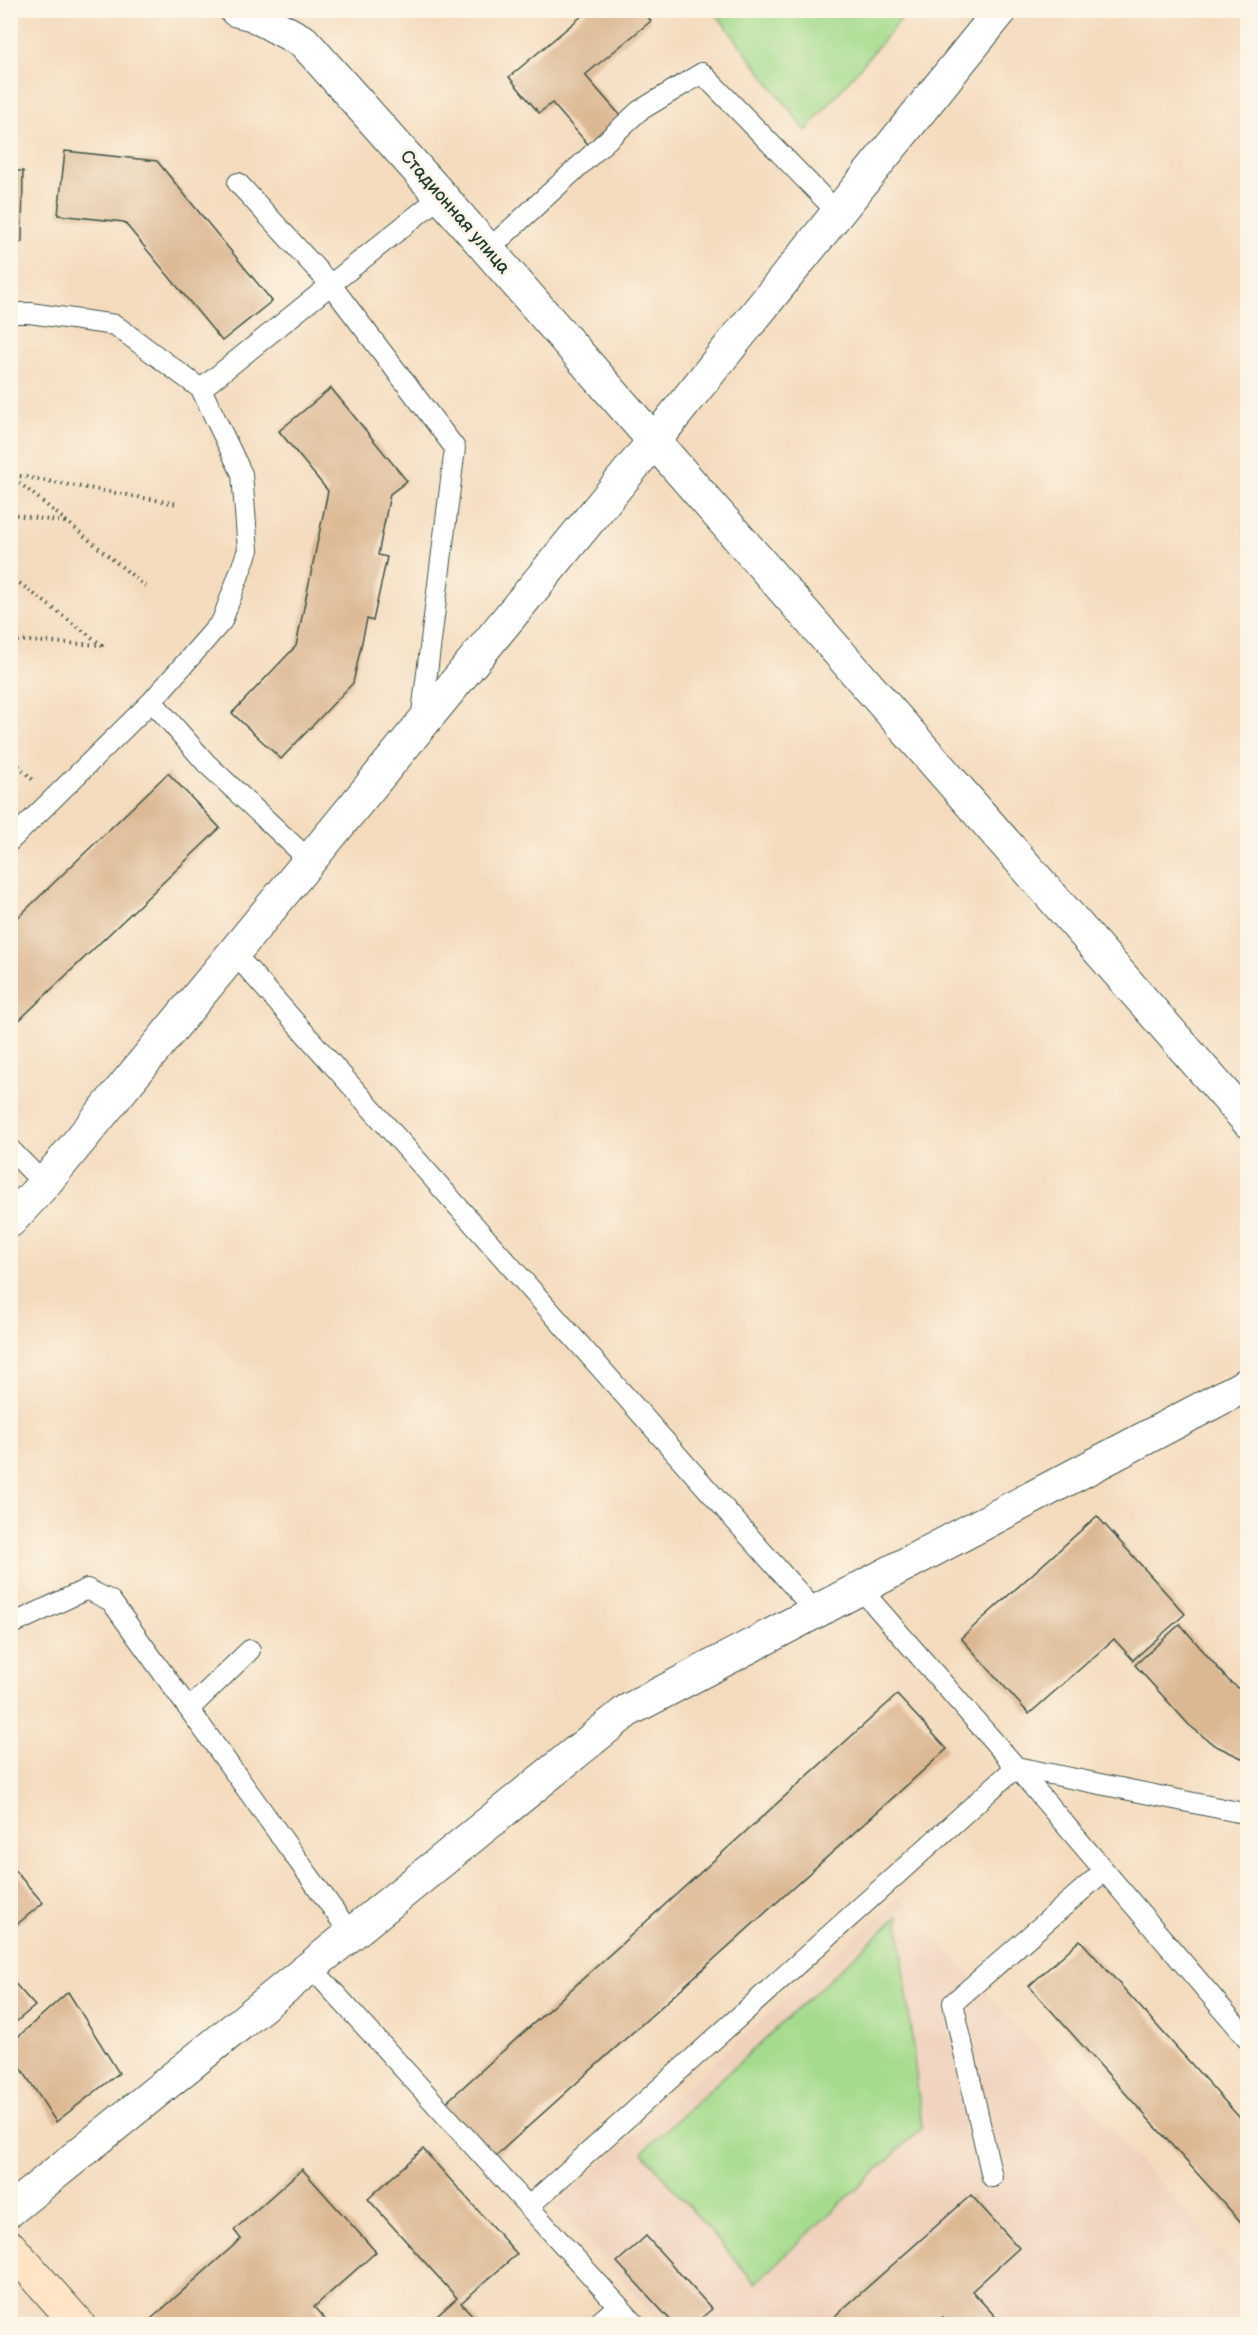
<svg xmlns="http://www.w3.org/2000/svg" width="1258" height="2335" viewBox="0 0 1258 2335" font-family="'Balsamiq Sans',sans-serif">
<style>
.built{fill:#efd1bc}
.green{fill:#a4db8d;stroke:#628c60;stroke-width:1.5}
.building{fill:#dbb792}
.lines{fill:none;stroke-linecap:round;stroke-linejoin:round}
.service-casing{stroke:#3f5549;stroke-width:22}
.minor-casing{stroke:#3f5549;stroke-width:35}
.tertiary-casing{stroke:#3f5549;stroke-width:35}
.secondary-casing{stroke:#3f5549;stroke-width:35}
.path{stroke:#3f5549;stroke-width:4;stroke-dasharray:1.5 4.5;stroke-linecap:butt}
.service{stroke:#fff;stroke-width:20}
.minor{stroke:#fff;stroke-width:33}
.tertiary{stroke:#fff;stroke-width:33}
.secondary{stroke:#ffe4c6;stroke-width:33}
.labels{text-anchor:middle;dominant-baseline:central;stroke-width:5;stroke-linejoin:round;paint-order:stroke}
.street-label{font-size:18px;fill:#1f3d34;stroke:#fcf5e5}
</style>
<rect width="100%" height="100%" fill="#fcf5e5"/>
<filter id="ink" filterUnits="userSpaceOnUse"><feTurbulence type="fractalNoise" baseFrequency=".0167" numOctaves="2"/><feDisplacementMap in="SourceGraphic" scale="12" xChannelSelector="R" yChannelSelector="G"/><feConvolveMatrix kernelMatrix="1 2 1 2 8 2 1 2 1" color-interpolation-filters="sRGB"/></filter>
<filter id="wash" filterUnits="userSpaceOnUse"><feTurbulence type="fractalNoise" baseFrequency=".008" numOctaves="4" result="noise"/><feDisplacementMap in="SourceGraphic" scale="24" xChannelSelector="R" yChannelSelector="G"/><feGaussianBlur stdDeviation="1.35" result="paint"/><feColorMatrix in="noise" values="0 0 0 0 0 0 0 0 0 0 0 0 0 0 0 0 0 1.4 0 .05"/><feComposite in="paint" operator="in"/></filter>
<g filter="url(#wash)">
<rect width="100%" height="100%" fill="#f4dbbe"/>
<path class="built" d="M899,1897l348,382v45h-586l-106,-119z"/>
<path class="green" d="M714,11h194l-102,120z
M898,1916l24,212 -167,155 -113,-131z"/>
<g id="blocks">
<path class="building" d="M589,10h53l9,11 -66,54 48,55 -33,28 -48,-55 -13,10 -30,-36z
M65,151l92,10 115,140 -50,40 -98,-119 -66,-7z
M10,171h13l-1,71h-12z
M331,388l76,93 -17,13 -12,61 9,2 -14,64 -6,-2 -14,64 -72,76 -49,-46 64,-67 32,-155 -49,-60z
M168,773l52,55 -210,201v-104z
M1097,1516l88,98 -52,46 -19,-21 -85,75 -68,-76z
M1180,1624l49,57 19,14v66l-34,-16 -25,-20 -54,-60z
M897,1695l50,54 -457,412 -49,-54z
M10,1865l33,38 -33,27z
M1080,1940l168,187v103l-219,-244z
M10,1978l25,28 -25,21z
M68,1992l51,81 -63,49 -46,-71v-7z
M423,2149l94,105 -56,49 20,21h-53l29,-26 -89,-99z
M302,2169l74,83 -62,55 15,17h-173l-5,-5 90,-80 -7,-9z
M971,2195l48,53 -47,43 30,33h-52l-7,-7 -9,7h-108z
M646,2236l66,73 -18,15h-20l-57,-62z"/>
</g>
</g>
<g filter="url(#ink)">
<use href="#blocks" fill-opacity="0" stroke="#3f5549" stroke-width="1.5"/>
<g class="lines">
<g class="service-casing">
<path id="service" d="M238,183l93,102 124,163 -34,273
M488,250l151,-139 63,-38 137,141
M10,313h20l85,12 86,64 41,85 6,76 -26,71 -70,80 -142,140
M201,389l240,-193
M152,701l54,62 103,97
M234,953l581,658
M10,1149l34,35
M859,1587l157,180 232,47
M10,1621l7,1 70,-33 24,12 240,333
M189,1709l61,-59
M311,1967l324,357
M992,2177l-39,-174 151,-132
M528,2207l488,-440 232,272
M597,2324l21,-18"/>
</g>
<g class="minor-casing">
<path id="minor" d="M236,10l16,4 52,28 137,154 213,245 347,-431
M10,2210l617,-499 621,-327"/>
</g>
<g class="tertiary-casing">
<path id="tertiary" d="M10,1221l34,-37 610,-743 594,680"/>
</g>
<g class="secondary-casing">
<path id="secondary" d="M10,2247l68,77"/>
</g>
<path class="path" d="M10,475l135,111
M14,475l164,29
M10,514l59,9
M10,576l92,69 -92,-5
M10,757l23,23"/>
<use href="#service" class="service"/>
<use href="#minor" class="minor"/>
<use href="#tertiary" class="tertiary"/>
<use href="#secondary" class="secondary"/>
</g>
</g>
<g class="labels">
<g class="street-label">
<text transform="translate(455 212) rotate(49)">Стадионная улица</text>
</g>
</g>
<rect width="1258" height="2335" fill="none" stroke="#fcf5e5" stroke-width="36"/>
</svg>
